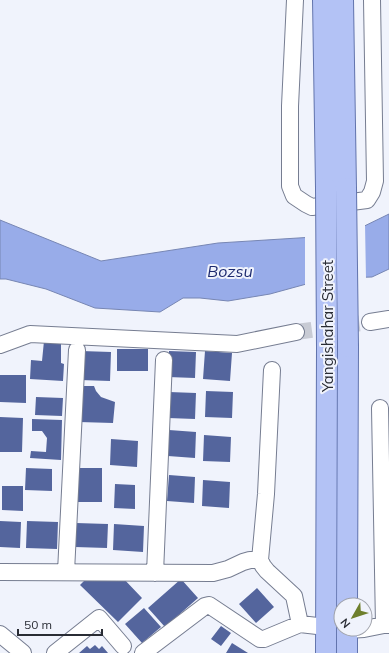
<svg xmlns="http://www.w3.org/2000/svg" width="389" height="653" viewBox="0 0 389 653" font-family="Mulish,sans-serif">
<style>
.water{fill:#98ace9;stroke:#7786b3}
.pier{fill:#f0f3fc}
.building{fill:#54659d}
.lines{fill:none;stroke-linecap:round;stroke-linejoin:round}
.minor-tunnel{stroke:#c8cbd4;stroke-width:16;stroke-dasharray:16 8;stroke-linecap:butt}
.minor-casing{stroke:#767d91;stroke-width:18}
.major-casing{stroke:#6274ad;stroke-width:22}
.minor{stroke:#fff;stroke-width:16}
.major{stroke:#b3c2f5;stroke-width:20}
.major-bridge-casing{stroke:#6274ad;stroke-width:22;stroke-linecap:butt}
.major-bridge{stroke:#b3c2f5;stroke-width:20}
.labels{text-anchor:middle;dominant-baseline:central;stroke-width:4;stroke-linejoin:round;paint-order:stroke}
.street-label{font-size:15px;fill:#292c34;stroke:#f0f3fc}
.water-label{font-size:16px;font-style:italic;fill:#1d2a6f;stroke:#f0f3fc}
</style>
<rect width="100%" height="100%" fill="#f0f3fc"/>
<path class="water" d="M389,214v55l-17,8 -33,1 -18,2 -51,14 -42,7 -28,-3h-17l-23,14 -65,-4 -49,-19 -40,-10h-6v-59l101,41 117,-18 128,-8z"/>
<path class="pier" d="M365,224l1,55 -45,3 -16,4v-50l41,-3z"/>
<path class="building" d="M44,341l17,1v21l3,1 -1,17 -33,-2 1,-19 11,1z
M117,349h31v22h-31z
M81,351l30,1 -1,29 -30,-1z
M169,351l27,1 -1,26 -27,-1z
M205,351l27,2 -2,28 -27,-2z
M0,375h26v28l-26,-1z
M80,386h14l2,5 5,6 14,5 -2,21 -34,-1z
M206,391l27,1 -1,26 -27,-1z
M169,392l27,1 -1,26 -27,-1z
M36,397l27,1 -1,18 -27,-1z
M0,417l23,1 -1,34h-22z
M32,419l30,1 -1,40 -31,-2 1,-7 15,1 1,-14 -5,-7h-10z
M169,430l27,2 -1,26 -27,-2z
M204,435l27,2 -1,25 -27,-1z
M111,439l27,2 -1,26 -27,-2z
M26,468l26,1v22l-27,-1z
M77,468h25v34h-25z
M169,475l26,2 -1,26 -27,-2z
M203,480l27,2 -1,26 -27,-2z
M115,484l20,1v24l-21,-1z
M2,486h21v25l-21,-1z
M0,521l21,1 -1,26 -20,-1z
M27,521l31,1 -1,27 -31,-1z
M76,523l32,1 -1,24 -32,-1z
M114,524l30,2 -1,26 -30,-2z
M88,577h34l20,21 -24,24 -38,-37z
M181,579l17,19 -33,29 -17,-19z
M257,588l17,19 -18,16 -17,-19z
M144,608l17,19 -19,16 -17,-19z
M221,626l10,7 -10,13 -10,-7z
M232,643l16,10h-22z
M95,645l4,4 3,-3 6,7h-29l8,-7 3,3z"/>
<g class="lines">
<path class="minor-tunnel" d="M296,332l74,-10"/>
<g class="minor-casing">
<path id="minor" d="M295,0l-5,106v80l4,10 12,8 6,3 55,-7 5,-8 3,-11 -3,-181
M370,322l19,-3
M0,345l30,-11 207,10 59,-12
M380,408l4,217
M260,560l6,-66 6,-124
M0,572l213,1 15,-4 15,-7 7,-2h10l3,6 4,5 27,25 6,28
M66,572l11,-222
M155,573l9,-213
M347,630l17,-1 20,-4h5
M0,634l23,19
M55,653l44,-35 24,28
M143,653l62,-47 4,-1 51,34h4l36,-15 26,3"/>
</g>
<g class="major-casing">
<path id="major" d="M323,0l3,188
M343,0l3,188
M347,605l1,-258
M326,653l1,-306
M347,653v-24"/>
</g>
<use href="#minor" class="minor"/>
<use href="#major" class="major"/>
<g class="major-bridge-casing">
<path id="major-bridge" d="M326,188l1,159
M346,188l2,159"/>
</g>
<use href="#major-bridge" class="major-bridge"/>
</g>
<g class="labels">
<g class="street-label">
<text transform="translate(327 326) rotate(-90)">Yangishahar Street</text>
</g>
<g class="water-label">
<text x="230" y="271">Bozsu</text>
</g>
</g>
<g transform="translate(353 617) rotate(231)"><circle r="19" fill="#f0f3fc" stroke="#a0a3ac"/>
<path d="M0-3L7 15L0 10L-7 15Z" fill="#6e7f2d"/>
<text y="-6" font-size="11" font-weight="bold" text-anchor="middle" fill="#292c34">N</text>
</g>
<path d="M18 629v6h84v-6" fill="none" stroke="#292c34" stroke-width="2"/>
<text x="24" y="629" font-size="12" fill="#292c34" stroke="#f0f3fc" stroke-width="3" paint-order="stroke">50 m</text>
</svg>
